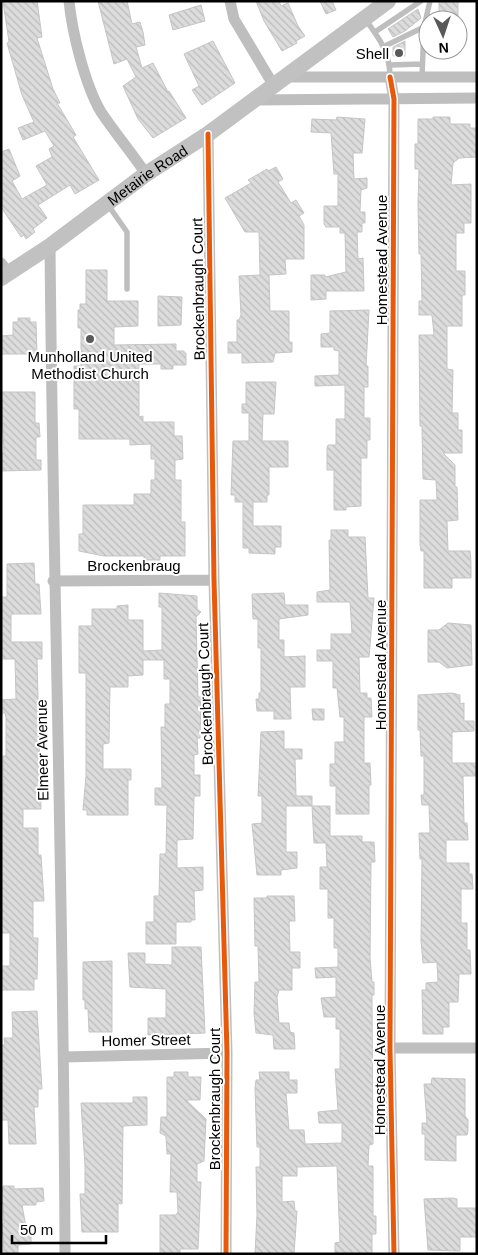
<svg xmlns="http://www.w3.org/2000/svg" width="478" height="1255" viewBox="0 0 478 1255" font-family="Arial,sans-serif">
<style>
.building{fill:url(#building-back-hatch);stroke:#c5c5c5}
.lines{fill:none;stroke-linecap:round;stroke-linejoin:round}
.service{stroke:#bebebe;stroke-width:5.5}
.minor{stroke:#bebebe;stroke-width:11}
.secondary{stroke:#c1c1c1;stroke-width:16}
.cycleway-casing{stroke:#fff;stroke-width:8}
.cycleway{stroke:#e8590c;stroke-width:5}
.poi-dot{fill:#595959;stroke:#fff;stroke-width:2}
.labels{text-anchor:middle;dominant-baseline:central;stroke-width:4;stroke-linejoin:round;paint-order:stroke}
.poi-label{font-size:15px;fill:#000;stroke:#fff;text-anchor:end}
.street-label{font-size:15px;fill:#000;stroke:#fff}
</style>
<defs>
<pattern id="building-back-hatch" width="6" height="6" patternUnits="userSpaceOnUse" patternTransform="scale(1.25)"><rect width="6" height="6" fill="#dcdcdc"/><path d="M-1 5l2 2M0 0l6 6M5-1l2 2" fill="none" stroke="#bbb"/></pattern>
</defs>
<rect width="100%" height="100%" fill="#fff"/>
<path class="building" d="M3,1h34l5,36 -5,1 16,51 7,14h-3l19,32 -3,2 26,43 -24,14 -5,-9 -32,20 9,13 -14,11 2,3 -9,7 -2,-4 -3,2 -20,-30v-55l8,-3 11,27 -8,5 10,18 25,-14 -11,-19 16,-9 -3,-8 5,-3 -9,-15 -22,9 -5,-12 16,-6 -12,-27 -15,-52 2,-1z
M98,1h29l5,23 8,-2 3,10 2,13 -9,2 6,21 11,-5 15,29 1,-1 17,27 -33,20 -15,-19 -15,-33 13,-9 -9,-18 -13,5z
M256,1h23l2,5 7,-3 10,23 7,10 -9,5 1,2 -15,8 -18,-30z
M320,1h12l4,9 -10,4z
M439,1h19v19h-19z
M201,5l4,16 -32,9 -4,-15z
M418,9l3,9 -16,13 -12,6 -5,-8z
M213,41l22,42 -33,22 -10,-15 7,-4 -15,-32z
M405,41v15h-12v-9z
M337,117l28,2 -3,34h-9l1,26 13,-1v10l-6,2 -1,22h5v11h-3v9h-5l1,27 5,-1 1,33h-38v8l-15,1v-25h14v2l21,-5 -1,-39h-5v-6h-14l-2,-3v-18h14v-32h-4l-3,-41 -20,-1 1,-13 24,1z
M433,117h17v7h20v4h7v29l-18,1 -6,5 -2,22 20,-1v39h-7v10h-8v38h9v24h-3v31h-15v43l6,1 -1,43h6v17h4v23h-19l12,12v22h2l1,33 -11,1 1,30h22l1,12v15h-19v10h-28v-37h-3l-1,-7v-44h17l-1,-20 -13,-1 -1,-53h-2l-1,-91h15l-2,-20h-13v-14h3l-1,-47h-2l-1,-51 1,-34h-4v-25h3v-25h15z
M276,167l7,12 -5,3 13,21 5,-3 8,13 -5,3 5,9v34h-19l1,15 -17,1 1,36h19v31h3v10l-17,1 -2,9 -31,1v-10h-14v-11h9v-22h2l2,-5 -2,-39 21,-1 -1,-43h-14l-20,-34 26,-15 -3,-3 19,-11 1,2z
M86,270h21v31h31v25l-24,1v18l62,-1v7h8v2h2v12h-13v4h-12v-5h-22v53l4,-1v6h31v14h8l1,23 -8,1v20h6v42h4v34h-25v4h-16v-4h-40l-25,-5v-17h4v-29h51v-11h17v-14h4v-21h-4v-15l-21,1v-6h-51v-30h-5v-43h7v-38h-3v-18h2v-6h6z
M158,296l24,1 -1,28 -23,1z
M369,310l-3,56h2v21h-4v31h6v22h-3v18h-6v48l-15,1v3h-12v-40h-7v-22l1,-3h8v-26h9v-34l-30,1v-10l24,-1v-24l-5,-1v-3h-13v-13l9,-1v-22z
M18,318h12v4h6l1,32h-36v-18l12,-1v-13h5z
M246,382h30l-2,32h-11l-1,27h26v26h-19v28h-2v7h-14v24h28v21h-6v7l-26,-1v-5h-6v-46h-8v-7h-4l2,-54h16v-28h-7v-9h4z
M1,392h34v31h4l1,14h-4v23h5v10l-40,1v-18h3z
M331,530h17v7h17l3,61h6l-5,59h-10l1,36h7v5h4l1,19h-8v46h6l1,22h-2v29h-33v-28h-6v-22h5v-22h9v-25h-4l-3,-29h-4v-27h-16v-11h14v-16h21l-2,-32h-33v-10l13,-2 -1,-50h2z
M34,563l1,21h4l2,30h-30v28h31v17h-5l4,150h-18v19h15v27h3l3,46h-11v37h5l-1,41h-3v11h-33v-24h9v-33h-9v-142h2v-35h3v-39l-1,-4h-4v-13l15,-1 -1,-40h-14v-62h6v-33z
M159,593l38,3v13l4,3 -5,5 2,80h3l-1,41h-3l1,16 -4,1v20h6v21h-6l-1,43 -16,1v28l26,-1v23l-9,1 1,29h-4v2h-15v22h-30v-22h8v-26h5l1,-42h6l1,-49h-12v-17h7l-1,-61h4v-23h5v-25h-6v-19h-21v15l-15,1v11h-18l-1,56 -6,1v25h28v11h-3v35h-41v-5h-4l3,-34v-103h-7v-47h13v-17h25v-3l11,-1v15h15v31l19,-1v-43h-3z
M284,593l1,12h23v10l-29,4v21h5v17l21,-1v31h-15l1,32h-17v-8h-17l-1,-12h3v-6h2v-45h-3v-29h-5l-1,-25z
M448,623l23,2 1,40 -25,3 -8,-6h-11v-32h11z
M452,693l8,2v9l4,-1v18h10v10l-22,1v31h24v13h-13l1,47h3l1,17h-22v23h23v11h3l1,15h-12v34h6v27h3l1,24h-12l-1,28h-9v25h-6v7h-20l-1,-44h4v-7l12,-1 -1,-20 -14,1 -2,-23 1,-81h-2l-1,-26h11l-1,-28h-7l-1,-10h3v-39h-3l-1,-26h-2v-35z
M312,709h12v11h-11z
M284,731v18h18v10h-7l1,37h16v10h-26v46h11v16l-16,2v5h-24l-5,-51 10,-1v-27h-4l3,-64z
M312,806h18v30h32v6h12l1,20h-4l-1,96 2,24h2v13h-2l1,149 -4,1 -1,21h5v50h3v18h-4v20l-37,-1v-10l5,-1 -3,-76 -40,1v9h-15v26l12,-1 1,10h2l-3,43 -39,-1 2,-38 -1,-48h4v-20h-3l-2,-59 1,-8h4l-1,-8h30v8h8v13h-11l3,37h15l1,14 37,-1v-20h-23l-1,-11 20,-2 -3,-41h5v-40h-4v-12h-12l-3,-19 15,-1v-20l-20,1 -1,-10 23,-1v-19h-4v-30h-6v-29h-8v-22h7l-1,-24h-12z
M267,896h27l1,25h-6l1,31h10v16h-8v22h-13l-2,7 2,26h10l1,9 4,1 1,16h-21l-1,-14 -17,-2 -2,-20 1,-31h4l-1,-36h-3l-1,-48h13z
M172,947h29l4,86 -57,2v-17h18v-29l-36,-2 -2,-34h17v11l27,1z
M112,961v71h-23l-1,-23h-3v-9h-2v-38z
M37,1011l5,78h-4v18h-4l2,37h-27l-1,-24h-7v-75h4l-1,-7h9l-1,-26z
M174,1072h14v5h13l-1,23h-14l20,19 -2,42 -7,3v18h4l-3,67h-18v5h-20v-39h16l2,-3 -1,-20h-7l1,-38h-4l-1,-18 -6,-3 1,-16h6v-40h7z
M432,1078l33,1v37l3,4v11l-1,4h-11v26l-31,-1v-26h-3v-11h5l-3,-39h7z
M133,1097h14v28l-24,1 -1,78 -4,-1v29h-36l-2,-38h5v-28l-4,-63h52z
M3,1186h11v3l29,-1 1,13 -8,1v3h-14l4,22h5v17l-13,1v8h-14l-1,-19h-2v-10h3l-1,-20h-2z
M453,1198l4,1v9h20v29h-17v14l-32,-1 -4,-51z"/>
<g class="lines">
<path class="service" d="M365,19c14,19 25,33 25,58
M375,32l46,-31
M385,46l39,-19 6,-26
M390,65l32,-1
M422,77l2,-50
M108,205l19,27v57"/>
<path class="minor" d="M69,1c3,31 16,84 32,111 14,21 31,41 45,62
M230,1l4,18 40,67
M286,77h191
M390,77l4,22 -4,949 4,206
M255,100l222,-2
M208,134l6,446 13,473 -1,201
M50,246c3,336 14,672 15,1008
M1,263l8,11
M53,581l161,-1
M390,1048h87
M65,1057l162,-4"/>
<path class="secondary" id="s1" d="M1,278l49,-32 96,-72 62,-40 180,-133"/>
<g class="cycleway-casing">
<path id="cycleway" d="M390,77l4,22 -4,949 4,206
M208,134l6,446 13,473 -1,201"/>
</g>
<use href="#cycleway" class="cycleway"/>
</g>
<g class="poi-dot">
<circle cx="399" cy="53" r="5"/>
<circle cx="90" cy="339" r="5"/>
</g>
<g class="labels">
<g class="poi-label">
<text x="389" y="53">Shell</text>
<text x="90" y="356" text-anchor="middle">Munholland United<tspan x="90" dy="17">Methodist Church</tspan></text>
</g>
<g class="street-label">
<text stroke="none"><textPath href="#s1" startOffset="179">Metairie Road</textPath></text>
<text transform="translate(381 260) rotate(-90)">Homestead Avenue</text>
<text transform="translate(198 289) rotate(-91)">Brockenbraugh Court</text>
<text x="134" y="565">Brockenbraug</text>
<text transform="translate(380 665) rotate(-90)">Homestead Avenue</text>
<text transform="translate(205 694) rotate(-92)">Brockenbraugh Court</text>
<text transform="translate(42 750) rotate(-91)">Elmeer Avenue</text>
<text transform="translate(146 1040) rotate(-1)">Homer Street</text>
<text transform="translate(379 1070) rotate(-90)">Homestead Avenue</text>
<text transform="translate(214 1099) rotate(-90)">Brockenbraugh Court</text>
</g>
</g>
<rect width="478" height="1255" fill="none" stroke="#000000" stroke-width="5"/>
<g transform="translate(443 35) rotate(177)"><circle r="24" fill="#ffffff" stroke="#999999"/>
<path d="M0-4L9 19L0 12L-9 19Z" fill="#595959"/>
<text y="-8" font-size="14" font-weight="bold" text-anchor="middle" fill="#000000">N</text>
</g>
<path d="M12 1235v8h94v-8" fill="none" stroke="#000000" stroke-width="2.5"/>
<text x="20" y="1235" font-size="15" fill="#000000" stroke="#ffffff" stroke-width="4" paint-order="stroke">50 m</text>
</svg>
